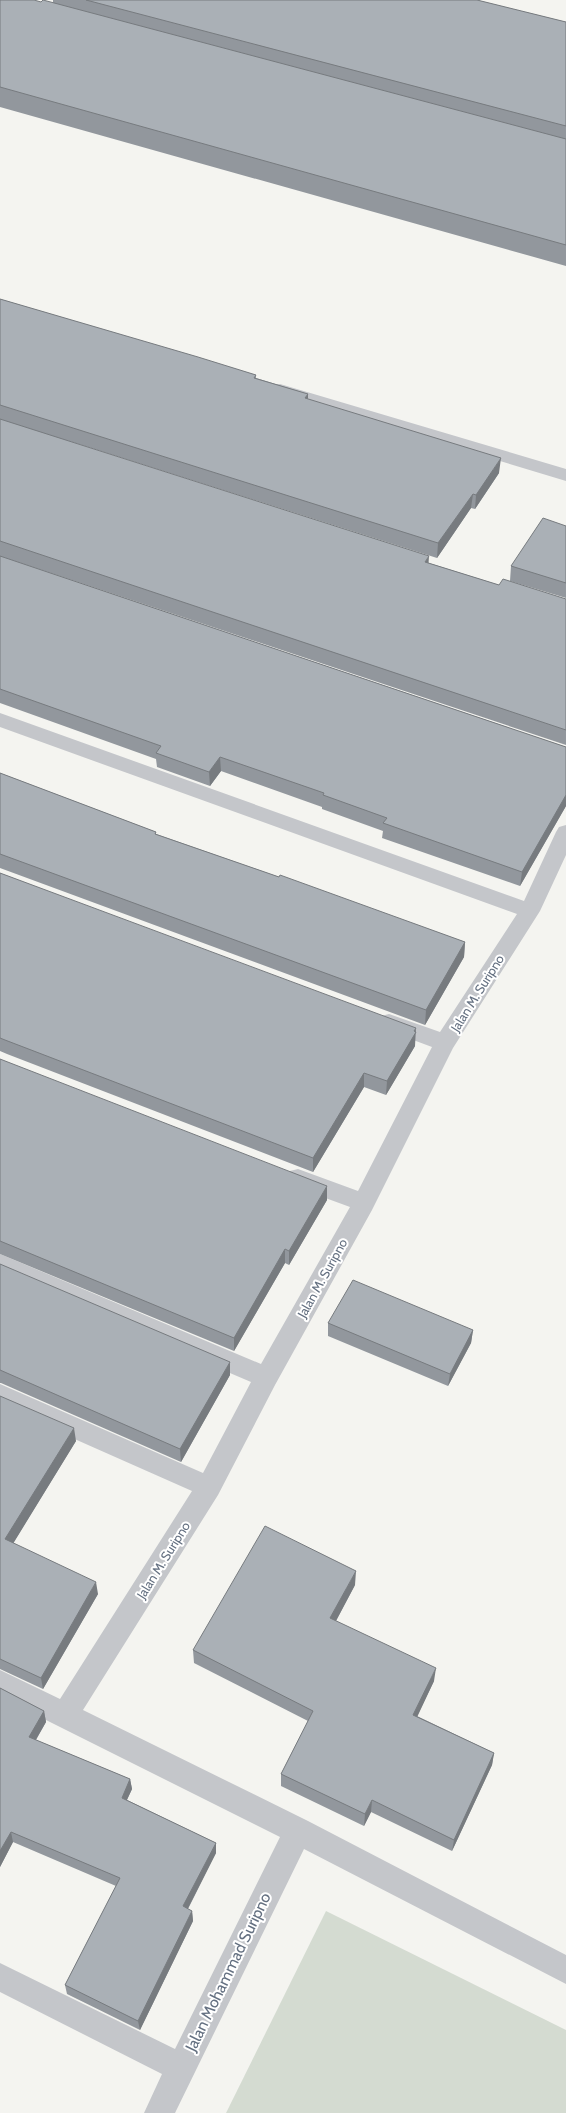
<svg xmlns="http://www.w3.org/2000/svg" width="566" height="2113" viewBox="0 0 566 2113" font-family="Cabin,sans-serif">
<style>
.green{fill:#d4dbd1}
.lines{fill:none;stroke-linecap:round;stroke-linejoin:round}
.minor{fill:#c4c6ca;fill-rule:evenodd}
.wall{fill:#92979d}
.shaded-wall{fill:#777b7f}
.building{fill:#aab0b6;stroke:#777b7f}
.labels{text-anchor:middle;dominant-baseline:central;stroke-width:4;stroke-linejoin:round;paint-order:stroke}
.street-label{font-size:13px;fill:#647081;stroke:#fff}
.near-street-label{font-size:16px;fill:#647081;stroke:#fff}
</style>
<rect width="100%" height="100%" fill="#f4f4f0"/>
<path class="green" d="M326,1911l240,119v83h-340z"/>
<g class="lines">
<path class="minor" d="M280,384l286,85v12l-292,-88 -3,-4 3,-4z
M0,713l524,188 32,-69 3,-5 7,-2v30l-26,56 -87,137 -81,162 -97,175 -57,110 -135,215 225,111 258,134v29l-262,-135 -129,264h-31l18,-39 -162,-82v-29l175,86 105,-212 -280,-140v-27l60,29 132,-208 -192,-85v-22l203,89 48,-91 -251,-107v-21l261,110 89,-157 -60,-22 -3,-7 3,-7 8,-2 60,22 74,-144 -51,-19 -3,-6 3,-6 8,-2 51,18 77,-118 -517,-187z"/>
</g>
<path class="wall" d="M0,0l53,3v-3h424l89,22v244l-566,-159z
M0,299l256,76v3l52,16v5l191,74 -24,36 -4,-1 -34,50 -371,-118 363,123 70,22 67,14v146l-566,-189z
M566,526v72l-56,-17 1,-15z
M0,556l566,191v59l-46,80 -138,-48 1,-7 -61,-22v-2l-101,-36 -11,15 -53,-19 -1,-8 -156,-56z
M0,773l156,59v2l309,108 -1,15 -39,68 -425,-157z
M0,873l415,159v14l-29,49 -22,-8 -51,85 -306,-118 -7,-3z
M0,1059l327,141 -38,65 -4,-2 -51,88 -234,-97z
M0,1264l230,111 -49,87 -180,-79h-1z
M328,1323l145,7 -2,13 -23,43 -120,-50z
M0,1396l76,45 -63,102 85,51 -55,95 -43,-20z
M355,1585l-19,36 98,60 -17,35 77,37 -2,12 -40,86 -81,-39 -7,14 -83,-40v-12l27,-53 -114,-58 -1,-13z
M0,1688l44,23 2,11 -10,18 94,39 2,10 -5,11 89,43v10l-28,56 4,2 1,10 -53,109 -73,-36 -2,-9 51,-99 -103,-44 -13,25z"/>
<path class="shaded-wall" d="M308,394v15l-3,-11z
M501,458l-2,15 -24,36 1,-14z
M473,494l-2,14 -34,50 1,-15z
M429,556l-1,15 -3,-9z
M220,757l1,14 -11,15 -1,-14z
M566,795v11l-46,80 2,-14z
M465,942l-1,15 -39,68 1,-15z
M416,1028l-1,18 -29,49 1,-14z
M364,1073v14l-51,85v-14z
M327,1186v14l-38,65v-14z
M285,1249v14l-51,88v-13z
M473,1330l-2,13 -23,43 2,-12z
M230,1362v13l-49,87 -1,-13z
M74,1428l2,13 -68,111 -3,-13z
M356,1571l-1,14 -25,47v-14z
M96,1582l2,12 -55,95 -2,-11z
M436,1668l-2,13 -22,47 1,-13z
M44,1711l2,11 -15,26 -2,-11z
M494,1753l-2,12 -40,86 2,-11z
M130,1779l2,10 -9,19 -1,-10z
M372,1800l-1,12 -7,14 1,-12z
M11,1832l2,10 -13,25v-16z
M216,1843v10l-32,63 -1,-10z
M192,1911l1,10 -53,109 -2,-9z"/>
<path class="building" d="M0,0h34l7,2 2,-2 523,139v106l-566,-158z
M86,0h391l89,22v104z
M0,299l198,58 58,18 -2,3 54,16 -3,4 196,60 -25,37 -3,-1 -35,49 -438,-138z
M0,419l429,137 -4,6 74,23 4,-6 63,20v131l-566,-189z
M543,518l23,8v57l-55,-17z
M0,556l566,191v48l-44,77 -139,-49 4,-5 -64,-23 1,-2 -104,-36 -11,15 -53,-19 5,-7 -161,-57z
M0,773l156,59 -1,2 124,43 1,-2 185,67 -39,68 -426,-156z
M0,873l416,155 -2,3 2,1 -29,49 -23,-8 -51,85 -308,-118 -5,-2z
M0,1059l327,127 -38,65 -4,-2 -51,89 -234,-97z
M0,1264l230,98 -50,87 -180,-79z
M353,1280l120,50 -23,44 -122,-51z
M0,1396l74,32 -69,111 91,43 -55,96 -41,-19z
M265,1526l91,45 -26,47 106,50 -23,47 81,38 -40,87 -82,-40 -7,14 -84,-40 32,-63 -120,-61z
M0,1688l44,23 -15,26 101,42 -8,19 94,45 -33,63 9,5 -54,110 -73,-36 55,-107 -109,-46 -11,19z"/>
<g class="labels">
<g class="street-label">
<text transform="translate(477 993) rotate(-58)">Jalan M. Suripno</text>
<text transform="translate(322 1278) rotate(-61)">Jalan M. Suripno</text>
<text transform="translate(163 1560) rotate(-58)">Jalan M. Suripno</text>
</g>
<g class="near-street-label">
<text transform="translate(228 1972) rotate(-64)">Jalan Mohammad Suripno</text>
</g>
</g>
</svg>
